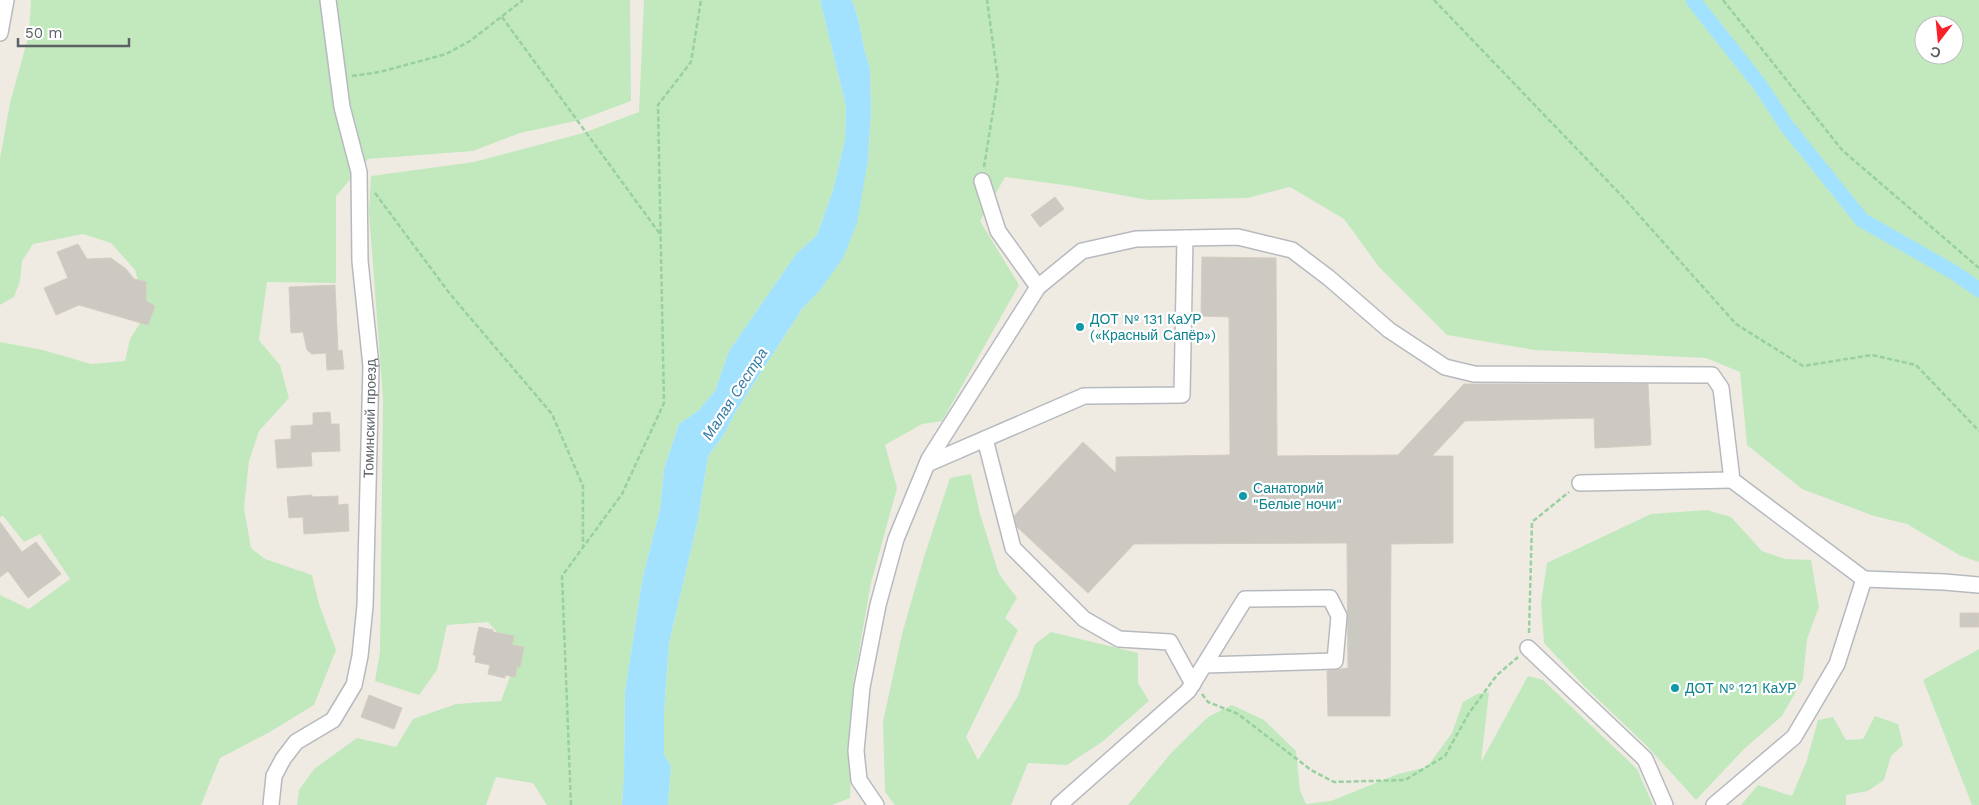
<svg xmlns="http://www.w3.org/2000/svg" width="1979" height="805" viewBox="0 0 1979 805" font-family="'Work Sans',sans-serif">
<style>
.green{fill:#c2e9bd;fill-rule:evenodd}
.water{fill:#a3e2ff}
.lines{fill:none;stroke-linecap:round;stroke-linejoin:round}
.canal{stroke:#a3e2ff;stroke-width:15}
.building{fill:#ccc8c2;stroke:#d4ccc0}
.minor-casing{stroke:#b6babe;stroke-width:18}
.path{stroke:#98d0a0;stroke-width:2.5;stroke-dasharray:5 2.5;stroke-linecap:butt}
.minor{stroke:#fff;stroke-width:15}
.culture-dot{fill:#0f9aa8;stroke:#fff;stroke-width:2}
.labels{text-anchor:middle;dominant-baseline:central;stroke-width:4.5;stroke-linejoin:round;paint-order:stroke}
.culture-label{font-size:14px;fill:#0d838f;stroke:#fff;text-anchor:start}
.street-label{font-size:14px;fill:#5b6165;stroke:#fff}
.water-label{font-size:15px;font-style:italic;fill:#327aa7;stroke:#fff}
</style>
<rect width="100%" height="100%" fill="#efebe3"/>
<path class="green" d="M31,0h599l1,101 -51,19 -60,13 -47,18 -105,8 -32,37v87l-69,-1 -8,58 21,25 9,33 -30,33 -10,30 -5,47 7,40 14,11 47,16 7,29 17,46 -22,55 -46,28 -48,25 -19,47h-201v-210l29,14 41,-30 -30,-45 -16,8 -21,-26 -3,1v-175l43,8 48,14 34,-3 5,-22 17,-27 -12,-42 -24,-27 -28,-9 -50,10 -11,17 -2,20 -6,16 -14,8v-146l10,-56 19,-69z
M644,0h176l26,106 -1,34 -12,50 -16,45 -21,19 -67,97 -14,40 -17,20 -19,13 -15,45 -4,40 -18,72 -17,111 -1,82 -2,31h-75l-14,-22 -37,-6 -10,28h-189l2,-15 15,-21 43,-31 39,9 17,-28 43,-15 45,-3 17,-46 -30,-33 -41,3 -10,45 -18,25 -44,-14 5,-29 3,-254 -14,-186 2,-36 103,-14 109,-29 56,-21z
M852,0h1127v562l-18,-6 -54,-32 -33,-8 -72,-27 -55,-44 -7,-73 -34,-14 -171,-8 -88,-15 -68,-68 -35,-48 -54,-32 -43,11 -99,2 -77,-14 -66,-9 -25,44 39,64 -77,136 -20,3 -37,21 12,43 -26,95 -18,102 -3,113 -18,7h-164l3,-39 -7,-11v-43l5,-69 29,-123 10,-64 15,-20 13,-25 66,-102 19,-20 47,-129 3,-49 -1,-42 -5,-17 -7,-34zM1924,25h30v30h-30z
M971,474l9,40 19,60 18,24 -12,20 13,12 -52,107 12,23 40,-64 17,-52 16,-12 87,21v30l11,18 -47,41 -35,23 -39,-2 -17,42h-116l-10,-13 -2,-70 19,-88 22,-77 26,-79z
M1707,510l24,7 31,34 23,8 26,1 8,47 -12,32 -4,40 -21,37 -38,33 -48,51 -50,-55 -62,-59 -40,-43 -3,-40 6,-40 104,-49z
M1979,649v156h-7l-49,-125z
M1528,676l15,4 94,89 16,36h-525l44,-53 36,-35 24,-12 32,15 32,31 4,39 6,14 25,-3 67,-27 29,-7 25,-34 11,-31 14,-8 12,-2 -8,70z
M1875,716l23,8 5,21 -12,11 -7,24 -16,11 -22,4v10h-105l17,-20 34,11 15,-36 11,-40 15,-3 13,23 17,-1z"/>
<path class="water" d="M820,0h32l6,18 7,34 5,17 1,42 -3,49 -11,63 -14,35 -22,31 -19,20 -66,102 -13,25 -15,20 -10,64 -29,123 -5,69v43l7,11 -3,39h-46l2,-31 1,-82 17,-111 18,-72 4,-40 15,-45 19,-13 17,-20 14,-40 67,-97 21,-19 16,-45 12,-50 1,-34z"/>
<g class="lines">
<path class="canal" d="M1693,0l67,85 26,40 76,95 93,53 24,17"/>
</g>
<path class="building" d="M1055,197l9,12 -24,18 -9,-12z
M78,244l9,15 24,-1 15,11 8,10 12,3v19l9,5 -7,19 -69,-20 -23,10 -12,-27 24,-10 -11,-26z
M1202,257l74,1 1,198 121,-1 66,-71h184l3,61 -56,3 -1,-30 -129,3 -33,35h21v87l-62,1 -1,172h-62l-1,-45 21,-3 -1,-125 -213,1 -46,49 -71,-66 -3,-11 69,-74 33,31v-16l114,-2 -1,-138 -28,-1z
M335,285l3,66 4,-1 2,19 -17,1 -1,-17 -14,1 -5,-4 -4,-18 -12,1 -2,-46z
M330,412l1,12h8l1,27 -29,1 1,14 -35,2 -2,-28 16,-1v-13l22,-1v-12z
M312,495v2l26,-1v9l10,-1 1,27 -45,3 -1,-17 -14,1 -2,-21z
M0,522l22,30 14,-10 25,32 -33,24 -20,-27 -8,6z
M1960,613h19v14h-19z
M479,627l14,3v2l21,4 -2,9 12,2 -4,20h-3l-2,10 -10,-2v3l-17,-4 2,-9 -15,-3 1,-7h-3z
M369,695l33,13 -8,21 -33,-12z"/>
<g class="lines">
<g class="minor-casing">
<g id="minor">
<path d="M0,33l6,-33"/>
<path d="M982,181l16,50 40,56"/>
<path d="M985,439l28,109 71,71 35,20 51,3 23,42"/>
<path d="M927,464l157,-68 98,-1 3,-157"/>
<path d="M1580,483l152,-3"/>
<path d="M1864,579l80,3 35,3"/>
<path d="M1528,648l117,111 20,46"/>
<path id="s1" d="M271,805l3,-29 9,-17 13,-17 37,-22 21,-35 6,-29 5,-50 6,-240 -11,-105 -1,-89 -17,-65 -14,-107"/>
<path d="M876,805l-17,-25 -3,-29 6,-64 16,-82 18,-66 33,-80 109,-172 44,-36 54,-12 102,-2 54,13 37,28 60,52 56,37 29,7 238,1 9,13 11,92 132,99 -27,85 -43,73 -80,68"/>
<path d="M1059,805l129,-114 57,-92 85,-1 9,18 -4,45 -131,4"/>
</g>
</g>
<path class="path" d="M1434,0l188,196 114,128 67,42 69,-11 44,10 63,66
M1723,0l119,150 137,118
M502,17l158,217
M352,76l28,-4 66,-18 24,-13 53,-41
M984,167l14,-87 -11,-80
M375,193l75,101 102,120 31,72v60
M1529,633l3,-111 37,-30
M1202,694l6,8 30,12 73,56 23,12 71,-2 40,-24 24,-43 28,-38 21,-18
M571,805l-9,-229 60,-82 42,-91 -6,-298 33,-43 10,-62"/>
<use href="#minor" class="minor"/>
</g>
<g class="culture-dot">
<circle cx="1080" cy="327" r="5"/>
<circle cx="1243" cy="496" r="5"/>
<circle cx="1675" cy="688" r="5"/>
</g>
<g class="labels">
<g class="culture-label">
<text x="1090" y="319">ДОТ № 131 КаУР<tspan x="1090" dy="16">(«Красный Сапёр»)</tspan></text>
<text x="1253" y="488">Санаторий<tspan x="1253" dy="16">"Белые ночи"</tspan></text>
<text x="1685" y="688">ДОТ № 121 КаУР</text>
</g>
<g class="street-label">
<text stroke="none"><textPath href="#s1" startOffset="421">Томинский проезд</textPath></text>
</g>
<g class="water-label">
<text transform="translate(735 394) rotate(-57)">Малая Сестра</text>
</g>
</g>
<g transform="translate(1939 40) rotate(196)"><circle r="24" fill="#ffffff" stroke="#bdc0c1"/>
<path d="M0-4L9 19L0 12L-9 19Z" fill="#f82029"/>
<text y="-8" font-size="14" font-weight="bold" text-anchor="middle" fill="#5b6165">С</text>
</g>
<path d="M18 38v8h111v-8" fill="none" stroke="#5b6165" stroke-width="2.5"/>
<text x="25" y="38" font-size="15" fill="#5b6165" stroke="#ffffff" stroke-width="4" paint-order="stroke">50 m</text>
</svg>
